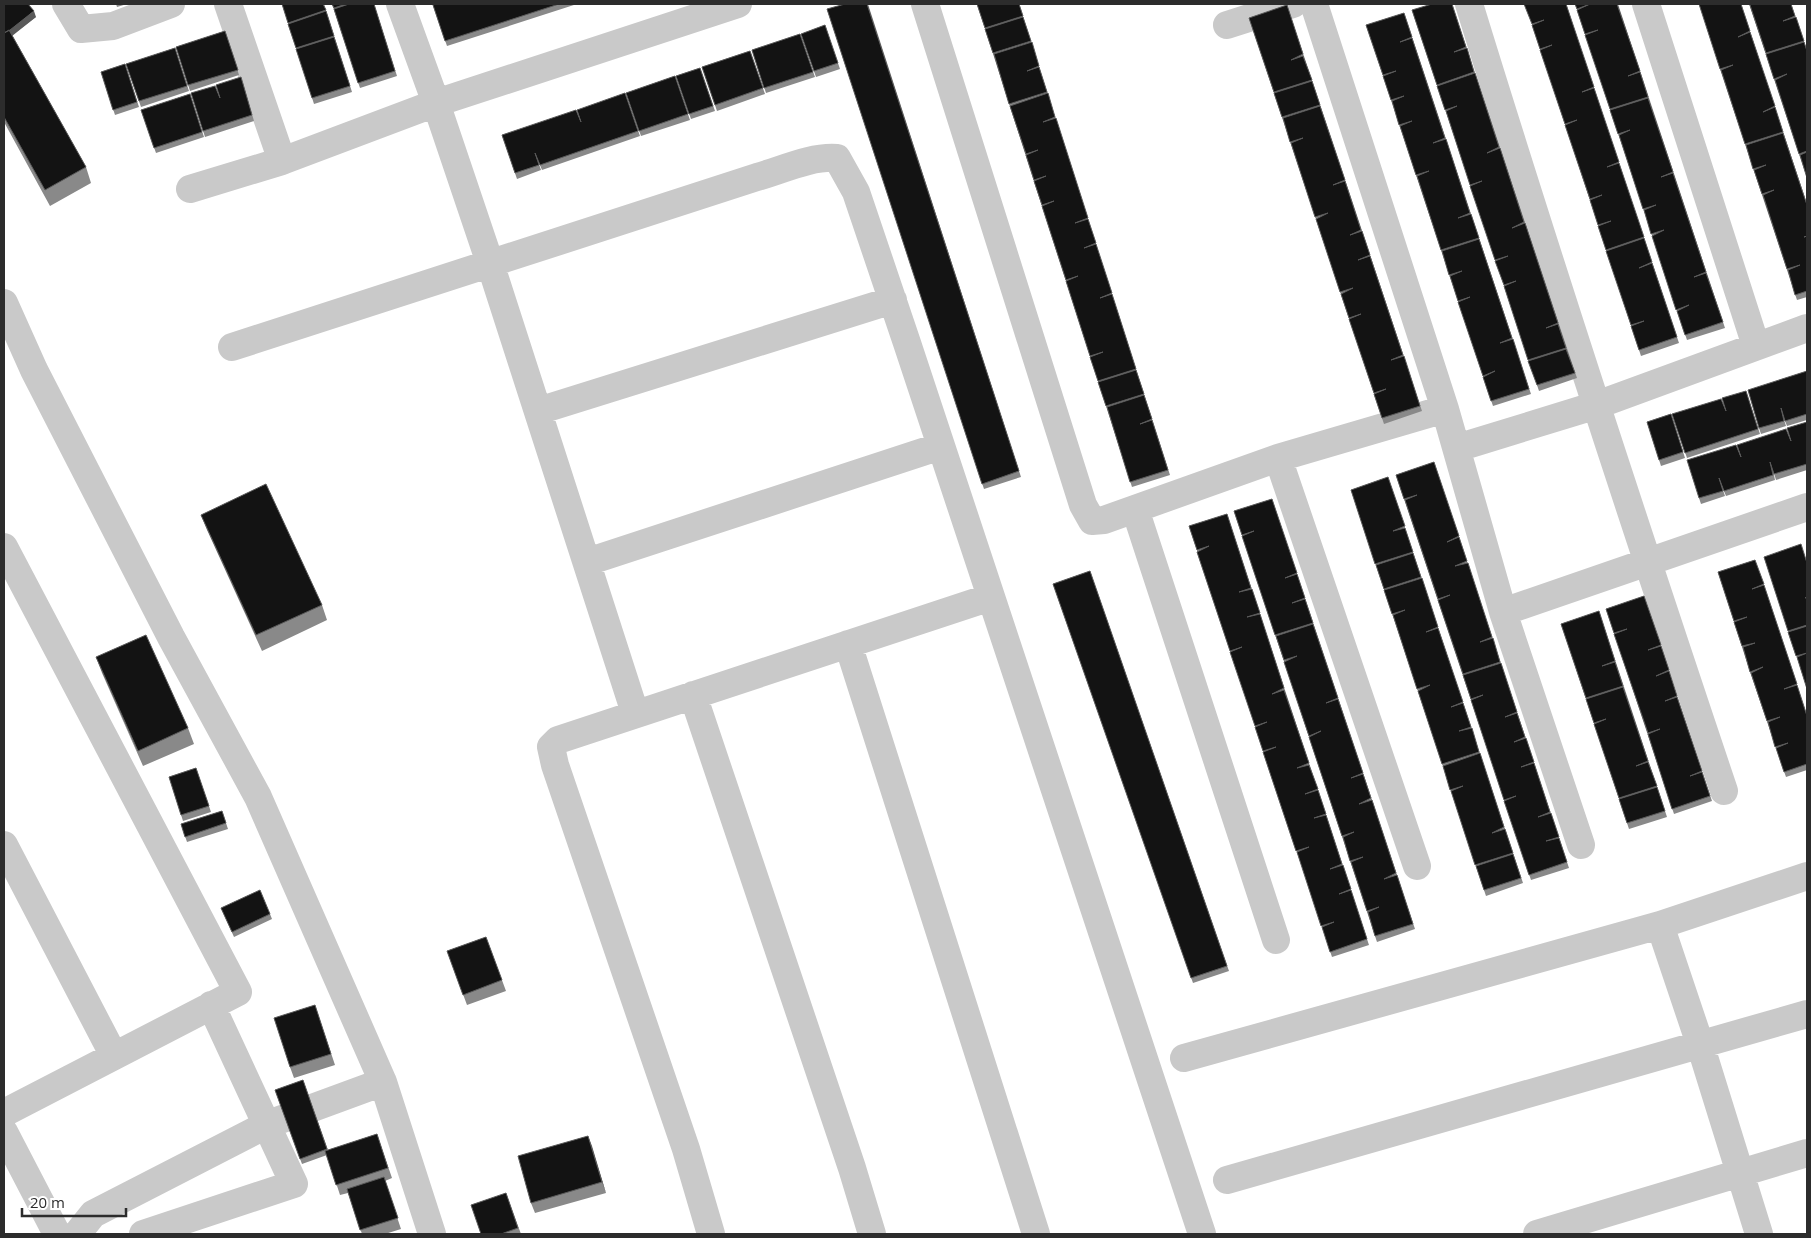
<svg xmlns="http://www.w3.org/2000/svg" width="1811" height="1238" viewBox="0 0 1811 1238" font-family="'Open Sans',sans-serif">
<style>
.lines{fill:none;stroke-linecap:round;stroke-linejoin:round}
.minor{stroke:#c9c9c9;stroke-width:28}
.wall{fill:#898989}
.shaded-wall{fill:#5a5a5a}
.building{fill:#131313;stroke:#5a5a5a}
</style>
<rect width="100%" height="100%" fill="#fff"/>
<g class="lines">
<path class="minor" d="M66,4l15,25 32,-3 58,-22
M228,4l54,157
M400,4l36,99 302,-99
M925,4l158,501 9,16 12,-1 174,-62 167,-49
M1314,4l131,405 58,203 78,233
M1469,4c81,263 167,525 255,787
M1646,4l110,342
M1227,25l66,-21
M190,189l92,-28 154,-58 54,160 145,450
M4,303l30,67 137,267 87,160 125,285 49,152
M232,347l525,-170c25,-7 54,-21 80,-19l19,34 51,151 295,891
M538,411l355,-111
M1457,448l140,-43 210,-77
M1278,458l139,408
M1135,509l141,431
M4,547l234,445 -234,121
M587,562l354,-116
M1503,612l304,-105
M848,644l188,590
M693,695l159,473 20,66
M4,845l110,211
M1660,925l147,-49
M1184,1058l476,-133 40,119 59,190
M4,1132l53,102
M1227,1180l580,-166
M77,1234l16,-20 173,-89 117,-43
M143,1234l151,-50 -83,-179
M711,1234l-25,-85 -131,-384 -4,-18 7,-7 433,-143
M1537,1234l270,-81"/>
</g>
<path class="wall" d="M4,4l32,13 -24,18 74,132 5,16 -41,23 -46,-84z
M116,4h11l-10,3z
M282,4h42l28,88 -38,12z
M332,4h42l23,72 -37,12z
M435,4h142l-130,42 -14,-41z
M868,4l153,473 -37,12 -157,-480z
M977,4h42l151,471 -38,12z
M1452,4l125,374 -38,13 -127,-381z
M1566,4l113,339 -38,13 -109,-332z
M1575,4h43l107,324 -38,12z
M1741,4l66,200v93l-10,3 -77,-231z
M1749,4h42l15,43 1,131z
M1287,5l135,406 -38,13 -135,-406z
M1404,13l127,381 -38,12 -127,-381z
M825,25l15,44 -24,8 -15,-43z
M225,31l14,44 -49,16 -14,-44z
M800,34l15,43 -49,16 -14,-43z
M175,48l14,43 -48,16 -15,-43z
M750,51l15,43 -48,17 -15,-44z
M125,64l14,43 -24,8 -14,-43z
M700,68l15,43 -24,8 -15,-43z
M675,76l15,44 -49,16 -15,-43z
M243,83l11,38 -49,16 -14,-44 29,5z
M625,93l15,43 -98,34 -5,-12 4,12 -24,9 -15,-44 79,-13z
M190,94l14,43 -48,16 -15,-43z
M1807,371v49l-20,6 -4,-10 3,10 -25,8 -2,-6z
M1746,391l14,43 -73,24 -15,-44 54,-3z
M1671,414l14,44 -24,8 -14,-44z
M1807,422v48l-31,10 -3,-10 2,10 -49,16 -5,-12 4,12 -24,8 -2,-6 42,-41 50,-16z
M1434,462l135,406 -38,12 -135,-405z
M1388,477l135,406 -37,13 -135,-406z
M1272,499l143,430 -38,13 -143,-431z
M1227,514l142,431 -37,12 -143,-431z
M201,515l121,90 5,15 -65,31 -55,-121z
M1764,557l43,5v127l-18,-57z
M1755,560l52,155v55l-21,7 -36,-105 -32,-100z
M1090,571l139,400 -36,12 -140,-399z
M1644,596l68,205 -38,13 -68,-205z
M1599,611l68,206 -38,12 -68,-205z
M96,657l92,71 6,16 -51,22 -41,-93z
M196,768l15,44 -28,9 -14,-44z
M222,811l6,18 -41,13 -6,-18z
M221,908l49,6 2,5 -38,18z
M486,937l20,54 -39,14 -20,-54z
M315,1005l20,60 -41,13 -4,-11z
M303,1080l25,70 49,-16 15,44 -7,3 16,48 -16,5h-23l-14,-41 -8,2 -13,-40 -25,9 -27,-74z
M588,1136l18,57 -71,20 -4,-10z
M506,1193l15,41h-40z"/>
<path class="shaded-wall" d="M34,11l2,6 -29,23 -2,-6z
M588,1136l4,10 14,47 -4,-11z"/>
<path class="building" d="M4,4h24l6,7 -24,19 -6,3z
M282,4h41l3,6 -38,13z
M332,4h14l-12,4z
M349,4h25l21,67 -37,12 -24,-74z
M435,4h124l-114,37 -12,-36z
M845,4h22l152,467 -37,13 -155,-475z
M977,4h42l4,12 -38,12z
M1432,4h20l14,43 -12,5 13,-4 7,24 -37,13 -25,-75z
M1524,4h42l28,83 -12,5 12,-4 25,74 -12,5 12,-4 25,74 -38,13 -8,-24 13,-5 -13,4 -8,-25 12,-5 -12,4 -25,-74 12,-5 -12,4 -25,-74 12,-5 -12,4 -8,-24 12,-5 -12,4z
M1575,4h42l23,67 -12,5 12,-4 8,25 -38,12 -25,-74 13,-5 -13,4 -8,-24 13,-6 -13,5z
M1699,4h42l9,27 -12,6 12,-5 25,74 -12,6 12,-5 8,25 -38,12 -24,-74 12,-5 -13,4z
M1752,4h39l4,12 -12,5 13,-4 8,24 -38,12 -16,-48z
M1287,5l16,49 -12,6 12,-4 9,24 -38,12 -25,-74z
M326,11l8,25 -38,12 -8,-24z
M1404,13l8,24 -12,5 12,-4 33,100 -12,5 13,-4 24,74 -12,5 13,-4 8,24 -38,12 -24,-74 12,-5 -13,4 -16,-49 12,-5 -13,4 -7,-24 12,-5 -13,4 -8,-24 13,-5 -13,4 -17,-50z
M1023,17l8,24 -38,12 -8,-24z
M825,25l13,38 -24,8 -13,-37z
M9,30l77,137 -41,23 -41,-73v-84z
M225,31l13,39 -50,15 -12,-38z
M800,34l13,38 -49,16 -12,-38z
M334,37l16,49 -38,12 -16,-49z
M1032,42l7,24 -12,5 12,-4 8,25 -38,12 -15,-50z
M1804,42l3,9v100l-8,3 -24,-74 12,-6 -13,5 -8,-25z
M175,48l12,38 -48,15 -13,-37z
M750,51l13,37 -48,17 -13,-38z
M125,64l12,38 -24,8 -12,-38z
M700,68l13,38 -24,8 -13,-38z
M1475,73l24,74 -12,6 13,-5 24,74 -12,6 13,-5 33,100 -12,5 12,-4 8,24 -38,12 -24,-74 12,-5 -12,4 -9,-24 13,-5 -13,4 -25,-74 12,-5 -12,4 -24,-74 11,-5 -12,4 -8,-24z
M675,76l13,38 -49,17 -13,-38z
M241,77l11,38 -49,16 -12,-38 24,-7 5,12 -4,-13z
M1312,81l8,24 -38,12 -8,-24z
M625,93l13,38 -98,34 -5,-12 4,12 -24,8 -13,-38 74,-25 5,12 -4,-12z
M1048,93l7,24 -12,5 13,-4 32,100 -13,5 13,-4 8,24 -12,5 12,-4 16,49 -12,5 12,-4 24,75 -38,12 -8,-24 13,-5 -13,4 -24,-75 12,-5 -12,4 -24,-74 12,-5 -12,4 -8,-24 12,-5 -12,4 -8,-25 12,-5 -12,4 -16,-48z
M190,94l12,38 -48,16 -13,-38z
M1648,98l25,74 -12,5 12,-4 33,99 -12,5 12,-4 17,49 -38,13 -8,-24 12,-6 -13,5 -24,-74 12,-6 -13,4 -7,-24 12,-5 -13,4 -24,-74 11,-5 -12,4 -8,-24z
M1320,106l25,74 -12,5 12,-4 16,49 -11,5 12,-4 8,24 -12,5 12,-4 33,99 -12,5 13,-4 16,50 -38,12 -8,-24 12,-5 -12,4 -25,-74 12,-5 -12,4 -8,-24 12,-6 -13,4 -24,-73 12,-6 -13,4 -24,-74 12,-5 -13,4 -7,-24z
M1783,133l24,72v31l-3,1 3,-1v55l-12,4 -7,-25 12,-5 -13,4 -24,-74 11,-5 -12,4 -8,-24 12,-5 -13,4 -7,-24z
M1807,152v26l-7,-23z
M1644,238l8,24 -13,6 13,-5 25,74 -38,13 -8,-24 13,-5 -13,4 -25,-74z
M1479,239l33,99 -12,5 13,-4 16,50 -38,12 -8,-24 12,-6 -12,5 -25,-74 12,-5 -12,4 -8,-25 12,-5 -13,4 -7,-24z
M1566,349l9,24 -38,12 -9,-24z
M1136,370l8,24 -38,12 -8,-24z
M1807,371v43l-22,7 -4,-13 3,13 -25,7 -11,-38z
M1746,391l12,38 -73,24 -13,-39 49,-15 5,12 -4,-13z
M1144,395l8,24 -12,5 12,-4 16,50 -38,12 -23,-75z
M1671,414l12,38 -24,8 -12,-38z
M1807,422v42l-33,10 -4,-12 3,13 -49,16 -5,-13 4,13 -24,7 -12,-38 49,-15 5,12 -4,-12 49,-16 5,12 -4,-13z
M1434,462l25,74 -12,6 12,-5 8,24 -12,5 13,-3 24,74 -12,5 13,-4 7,24 -37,12 -25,-74 12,-5 -12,4 -33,-99 12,-5 -13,4 -8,-24z
M1388,477l17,49 -12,5 12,-3 8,24 -38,12 -24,-74z
M266,484l56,121 -66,30 -55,-120z
M1272,499l25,74 -12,5 12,-4 8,24 -13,5 13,-4 8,24 -38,12 -33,-99 12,-5 -12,4 -8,-24z
M1227,514l24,74 -12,4 13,-3 8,24 -13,4 13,-3 24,74 -12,6 12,-4 25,73 -12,5 12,-3 9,24 -13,5 13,-4 8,24 -12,4 12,-3 16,49 -12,5 13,-4 8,24 -12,5 12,-4 16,49 -37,13 -8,-25 12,-5 -13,4 -24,-74 12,-5 -13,4 -33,-99 13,-5 -13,4 -8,-24 12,-5 -12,4 -25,-74 12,-5 -12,4 -33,-99 12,-6 -12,4 -8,-24z
M1801,544l6,19v34l-2,1 2,-1v28l-19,6 -24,-74z
M1413,553l8,24 -37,12 -8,-24z
M1755,560l9,24 -12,5 12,-4 33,99 -13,5 13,-4 10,31v48l-23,8 -8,-24 12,-5 -13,4 -7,-25 12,-5 -13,4 -16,-48 12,-6 -13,5 -7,-25 12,-4 -13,3 -8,-24 13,-5 -13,4 -16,-49z
M1090,571l137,395 -36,12 -138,-394z
M1422,578l16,49 -12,5 12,-4 25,74 -12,5 12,-4 8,24 -12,4 13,-3 7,24 -37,12 -24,-73 12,-6 -13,4 -24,-74 12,-5 -13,4 -8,-24z
M1644,596l17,49 -13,5 13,-4 8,24 -13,6 13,-5 8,25 -12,5 12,-4 25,74 -12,5 12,-4 8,24 -38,13 -24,-75 12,-5 -12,4 -34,-99 13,-5 -13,4 -8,-24z
M1599,611l16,50 -13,5 13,-4 8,24 -37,12 -25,-74z
M1313,624l25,74 -12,5 12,-4 25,74 -12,5 12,-4 8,24 -12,6 13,-4 24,73 -12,6 13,-4 16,49 -38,12 -7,-24 11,-5 -12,4 -16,-49 12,-5 -13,4 -7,-24 11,-5 -12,4 -33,-99 12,-6 -12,5 -25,-74 13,-6 -13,4 -8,-24z
M1807,626v27l-11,3 -8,-24z
M146,635l42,93 -50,23 -42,-94z
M1807,653v36l-10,-32z
M1501,663l16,49 -12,5 12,-4 8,24 -11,5 12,-4 8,24 -13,5 13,-4 16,49 -12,5 13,-4 8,24 -13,4 13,-3 8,24 -38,13 -25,-74 12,-5 -12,4 -33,-100 12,-5 -12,4 -8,-24z
M1623,687l25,74 -12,5 12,-4 9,24 -38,12 -25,-74 12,-5 -12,4 -8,-24z
M1480,753l24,74 -12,6 13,-4 8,24 -38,12 -24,-74 12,-5 -13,4 -7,-24z
M196,768l13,38 -28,9 -12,-38z
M1657,787l8,24 -38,12 -8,-24z
M222,811l4,12 -41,14 -4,-13z
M1513,854l8,24 -37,12 -8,-24z
M260,890l10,24 -38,18 -11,-24z
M486,937l16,43 -39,15 -16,-44z
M315,1005l16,49 -41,13 -16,-49z
M303,1080l24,69 -27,10 -25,-69z
M377,1134l11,34 -52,17 -11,-34z
M588,1136l14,46 -71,21 -13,-47z
M384,1177l14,41 -38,12 -13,-41z
M506,1193l12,35 -17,6h-20l-10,-29z"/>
<rect width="1811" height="1238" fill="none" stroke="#2c2c2c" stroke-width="10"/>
<path d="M22 1208v8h104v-8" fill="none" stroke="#2c2c2c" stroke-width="2.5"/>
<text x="30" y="1208" font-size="15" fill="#2c2c2c" stroke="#ffffff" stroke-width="4" paint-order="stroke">20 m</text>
</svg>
